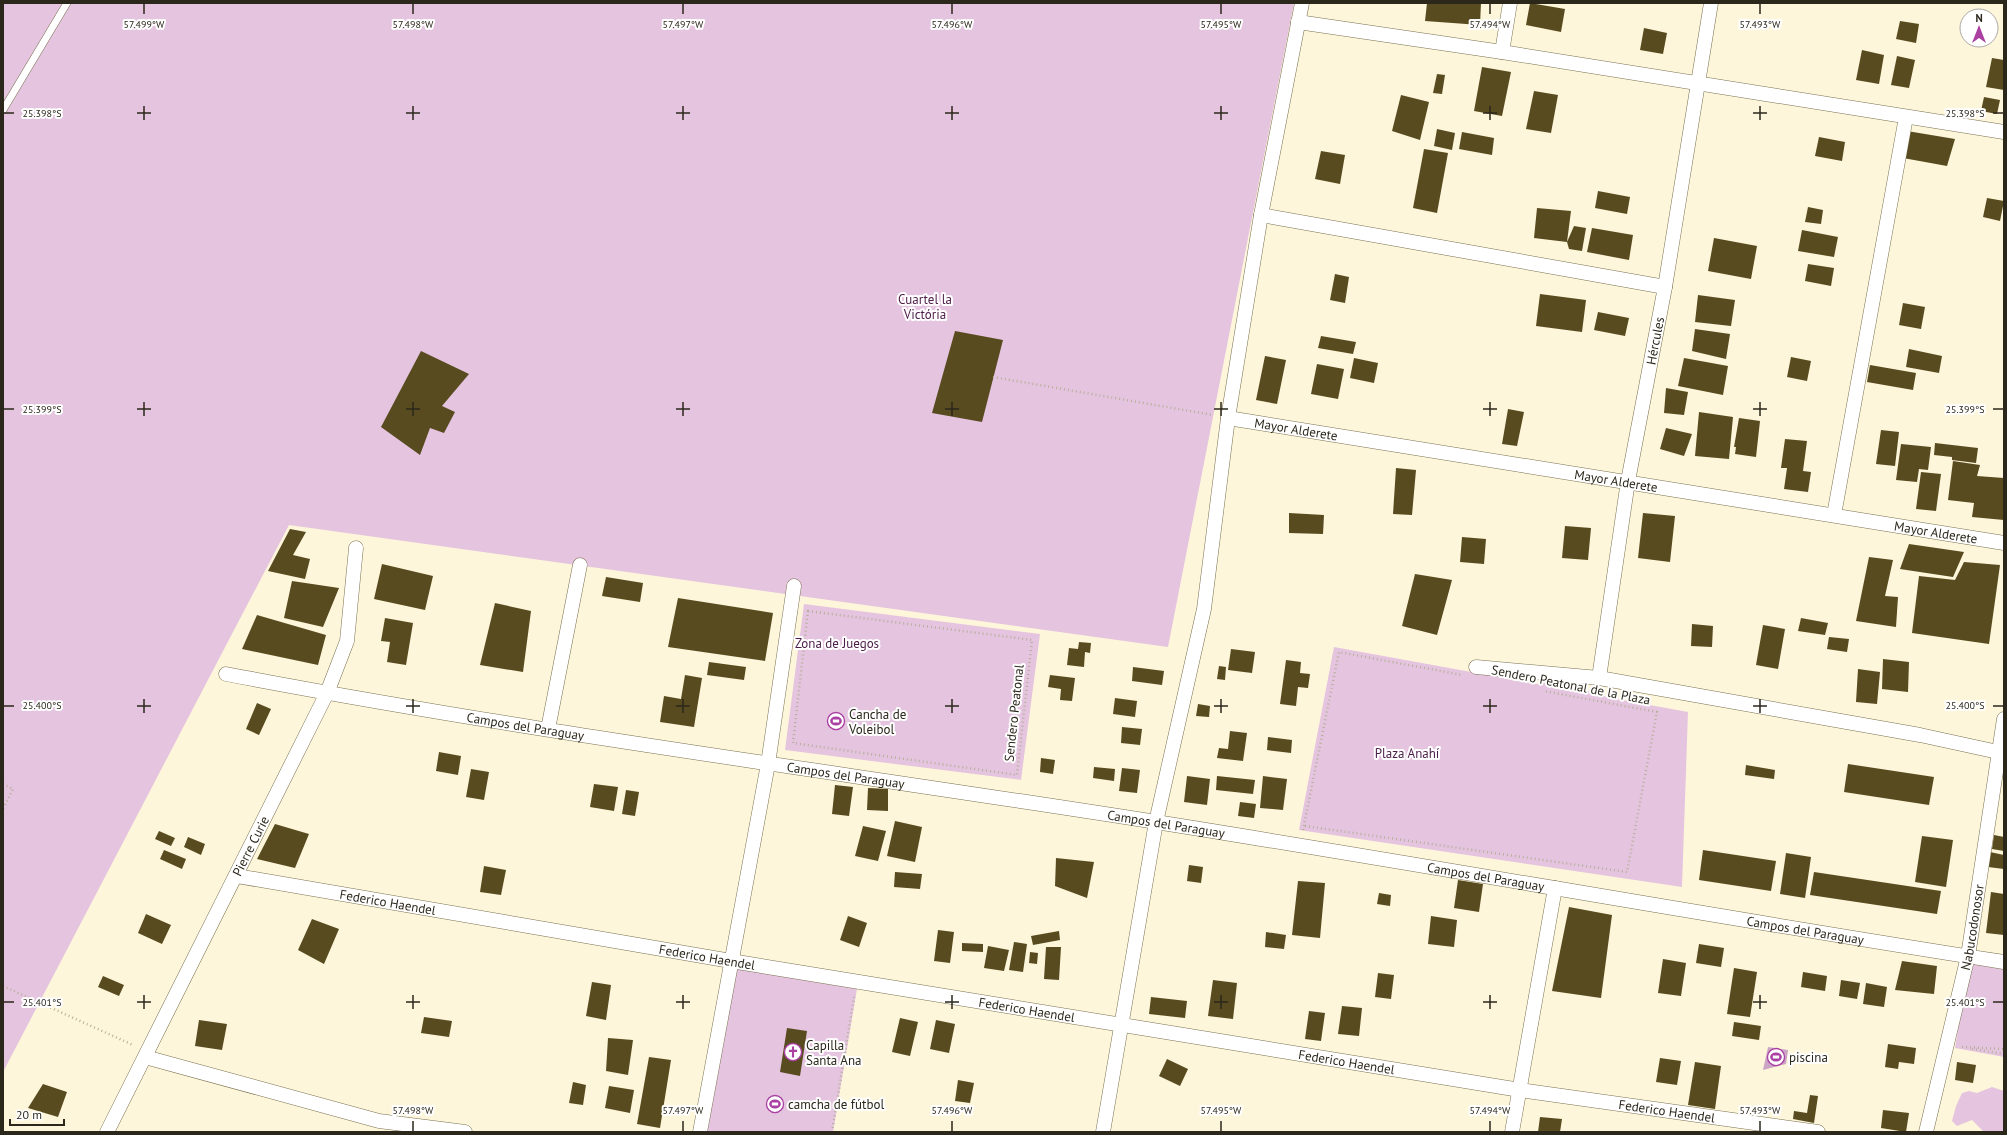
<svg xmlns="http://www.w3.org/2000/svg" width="2007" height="1135" viewBox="0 0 2007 1135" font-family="'PT Sans',sans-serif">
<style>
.green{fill:#e5c4df}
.water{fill:#cca5c6}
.building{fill:#584b1f}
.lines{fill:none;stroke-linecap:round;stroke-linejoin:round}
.lane-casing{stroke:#7a7152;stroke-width:8}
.street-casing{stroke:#7a7152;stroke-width:15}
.path{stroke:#b6b09a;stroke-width:2.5;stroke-dasharray:1 3;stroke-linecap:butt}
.lane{stroke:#fff;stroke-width:7}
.street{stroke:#fff;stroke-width:14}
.ticks{fill:none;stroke:#2b271b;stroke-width:1.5}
.labels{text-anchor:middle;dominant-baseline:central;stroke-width:4;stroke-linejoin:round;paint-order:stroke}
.park-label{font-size:13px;fill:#4c1d48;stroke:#fff}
.street-label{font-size:13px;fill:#2b271b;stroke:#fff}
.poi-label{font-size:13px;fill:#2b271b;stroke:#fff;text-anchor:start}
.ticks-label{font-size:10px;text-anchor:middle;fill:#2b271b;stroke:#fff;stroke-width:4;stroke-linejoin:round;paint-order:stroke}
</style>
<rect width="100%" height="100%" fill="#fef6db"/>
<path class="green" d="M3,3h1291l-126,644 -879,-122 -286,547z
M804,604l236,30 -19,146 -236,-30z
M1334,647l203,37c18,-9 23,1 39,5 12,3 19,0 30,8l82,15 -6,175 -383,-57z
M1969,961l35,5v91l-49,-9z
M736,967l121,22 -24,143h-126z
M1992,1087l12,4v41h-20l-12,-12 -15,6 -5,-5 4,-15 6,-13 7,-2 8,2z"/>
<path class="water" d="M1768,1047l20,3 -2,14 -23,6z"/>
<path class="building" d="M1427,3h54l-1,22 -55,-4z
M1530,3l35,6 -4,23 -35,-7z
M1900,21l19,3 -3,19 -20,-4z
M1644,28l23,5 -4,21 -23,-4z
M1862,50l22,5 -5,29 -23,-4z
M1897,56l18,4 -6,28 -18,-3z
M1992,58l12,2v30l-18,-3z
M1482,67l29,5 -9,44 -28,-5z
M1437,74l8,1 -3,19 -9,-1z
M1534,91l24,4 -7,38 -25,-4z
M1401,95l28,7 -9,38 -28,-9z
M1984,97l16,3 -3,14 -16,-3z
M1437,129l18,4 -3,17 -18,-4z
M1907,131l48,8 -8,27 -44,-8z
M1462,132l32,6 -2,17 -33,-6z
M1819,137l26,5 -3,19 -27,-5z
M1424,149l24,4 -11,60 -24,-5z
M1321,151l24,4 -5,29 -25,-5z
M1598,191l32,6 -3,17 -32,-6z
M1987,198l17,3 -4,20 -17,-4z
M1808,207l15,3 -2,14 -16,-2z
M1537,208l34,3 -4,31 -33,-4z
M1574,226l12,2 -4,23 -13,-2 -2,-7z
M1592,228l41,7 -4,25 -42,-8z
M1802,230l36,7 -4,20 -36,-6z
M1714,238l43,8 -6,33 -43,-8z
M1808,264l26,4 -3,18 -26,-5z
M1335,274l14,3 -4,26 -15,-3z
M1540,294l46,6 -4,32 -46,-6z
M1698,295l37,5 -4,26 -36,-4z
M1903,303l22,4 -4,22 -22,-4z
M1598,312l31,6 -4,18 -31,-6z
M1695,329l35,5 -4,25 -34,-8z
M955,331l48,9 -21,82 -50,-9z
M1321,336l35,6 -3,12 -35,-6z
M1909,349l33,7 -3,17 -33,-6z
M421,351l48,23 -27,32 13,6 -11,21 -14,-5 -10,27 -39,-28z
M1265,356l21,4 -9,44 -21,-4z
M1791,357l20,4 -4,20 -20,-4z
M1354,358l24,5 -4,20 -24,-5z
M1684,358l44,8 -5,29 -45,-9z
M1317,364l27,5 -6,30 -27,-5z
M1870,365l46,8 -3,17 -46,-8z
M1666,388l22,4 -4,23 -20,-2z
M1508,409l16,3 -7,34 -15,-2z
M1699,412l34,5 -4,42 -34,-3z
M1739,418l21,3 -4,36 -21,-3 1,-7h-2z
M1666,428l26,6 -8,22 -24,-7z
M1881,430l18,2 -4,34 -19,-2z
M1785,439l22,2 -4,30 8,1 -3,20 -24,-3 3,-21h-6z
M1935,443l43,5 -2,15 -24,-3v-3l-18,-2z
M1901,444l30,3 -3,23 -9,-1 -2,13 -21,-2z
M1953,461l27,4 -3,11 27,2v42l-32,-3 2,-14 -26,-3z
M1396,468l20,2 -4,45 -19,-1z
M1921,472l20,2 -5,37 -20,-2z
M1289,513l35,2 -1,19 -34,-1z
M1643,513l32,3 -5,46 -32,-4z
M1565,526l26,2 -3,32 -26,-2z
M290,529l16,3 -13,23 17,4 -5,20 -37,-8z
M1462,537l24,2 -2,25 -24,-2z
M1909,544l55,8 -11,25 -53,-8z
M1869,557l24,3 -8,36 13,1 -2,30 -40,-6z
M1964,562l36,3 -11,79 -77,-11 7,-57 36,4z
M382,564l51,12 -8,34 -51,-11z
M1415,574l37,6 -15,55 -35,-9z
M606,577l37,6 -3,19 -38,-6z
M292,581l47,7 -16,39 -39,-9z
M678,598l95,15 -8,48 -97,-14z
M495,603l36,8 -8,61 -43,-7z
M257,615l69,20 -8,30 -76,-16z
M385,618l28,5 -7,42 -19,-3 3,-20 -9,-1z
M1801,618l27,5 -3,12 -27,-4z
M1692,624l21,2 -1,21 -21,-1z
M1763,625l22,4 -7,40 -22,-4z
M1829,637l20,2 -2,13 -20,-3z
M1079,642l12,1 -1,10 -5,-1 -1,15 -17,-2 2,-17 9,1z
M1231,649l24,3 -3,21 -24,-3z
M1883,659l26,3 -1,30 -26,-3z
M1286,660l15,2 -1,11 10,1 -2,14 -10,-1 -2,19 -16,-2z
M709,662l37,5 -2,13 -37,-5z
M1219,666l7,1 -1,13 -8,-1z
M1133,667l31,4 -2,14 -30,-4z
M1858,669l22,3 -3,32 -21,-2z
M685,675l17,3 -8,49 -34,-5 4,-26 17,3z
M1050,675l25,3 -3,23 -12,-1 1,-11 -13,-2z
M1115,698l22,3 -2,16 -22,-3z
M257,703l14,6 -12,26 -13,-6z
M1198,704l12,2 -1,11 -13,-1z
M1122,727l20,2 -2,16 -19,-2z
M1230,731l17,2 -4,28 -26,-3 2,-10 9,1z
M1268,737l24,3 -1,13 -24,-3z
M439,752l22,4 -3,19 -22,-4z
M1041,758l14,2 -2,14 -13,-2z
M1848,764l86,13 -5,28 -85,-13z
M1746,765l29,5 -1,9 -29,-4z
M1094,767l21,2 -1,12 -21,-3z
M1122,768l18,2 -3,23 -18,-2z
M471,769l18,3 -5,28 -18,-3z
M1187,776l23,3 -3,26 -23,-3z
M1217,776l38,4 -2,14 -37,-4z
M1263,776l24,3 -4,31 -23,-2z
M594,784l24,3 -4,24 -24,-4z
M835,785l18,2 -4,29 -17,-2z
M868,788l20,1v22l-21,-1z
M626,790l13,2 -4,24 -13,-2z
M1240,802l16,2 -2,14 -16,-2z
M895,821l27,6 -7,35 -28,-6z
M275,824l34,10 -14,34 -38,-9z
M863,826l23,5 -8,30 -23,-5z
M159,831l16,7 -4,8 -16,-7z
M1994,835l10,2v14l-12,-2z
M1922,836l31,4 -7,47 -31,-5z
M188,837l17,7 -4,11 -17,-8z
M164,850l22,9 -4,10 -22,-10z
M1703,850l73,11 -5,30 -72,-11z
M1990,852l14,3v14l-16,-2z
M1786,853l25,4 -6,41 -25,-4z
M1056,858l38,4 -7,36 -32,-12z
M1189,865l14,2 -2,16 -14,-2z
M484,866l22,4 -5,25 -21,-3z
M895,872l27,2 -2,15 -26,-2z
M1814,872l127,19 -4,23 -127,-19z
M1458,880l25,4 -4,28 -25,-4z
M1298,881l27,2 -5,55 -28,-3z
M1991,892l13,2v41l-18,-2z
M1379,893l12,2 -1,11 -13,-2z
M1569,907l43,8 -11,83 -49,-7z
M146,914l25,11 -9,19 -24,-11z
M848,916l19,7 -8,24 -19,-7z
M1431,916l26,4 -3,27 -26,-3z
M312,919l27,10 -15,35 -26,-14z
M938,930l16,2 -4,31 -16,-2z
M1059,931l1,9 -27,5 -2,-9z
M1266,932l20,3 -2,14 -19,-2z
M1014,942l13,2 -4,28 -14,-2z
M962,943l21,1v8l-21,-1z
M1699,944l25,4 -3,19 -25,-4z
M988,946l21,4 -5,21 -20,-3z
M1046,947h15l-2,33 -15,-1z
M1030,952l8,1 -1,11 -8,-1z
M1663,959l23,4 -5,33 -23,-3z
M1902,961l35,5 -3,28 -39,-4z
M1734,968l23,4 -7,45 -23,-3z
M1803,972l24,4 -2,15 -24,-4z
M1378,973l16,2 -3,24 -16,-2z
M103,976l21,9 -5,11 -21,-9z
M1213,980l24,3 -4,36 -25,-3z
M1841,980l19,3 -3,16 -18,-3z
M592,982l19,3 -5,35 -20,-4z
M1866,983l21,4 -3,20 -21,-3z
M1151,997l36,4 -2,17 -36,-4z
M1342,1006l20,2 -3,28 -21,-2z
M1309,1011l16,2 -4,28 -16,-2z
M424,1017l28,4 -3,16 -28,-4z
M900,1018l18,4 -8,34 -18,-4z
M199,1020l28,4 -5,26 -27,-4z
M936,1020l19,4 -6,29 -19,-4z
M1734,1022l27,4 -2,14 -27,-4z
M787,1028l20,3 -7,45 -20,-4z
M608,1038l25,2 -5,35 -22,-4z
M1888,1044l28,4 -2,16 -15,-2 -1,7 -13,-2z
M649,1057l22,3 -11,68 -23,-4z
M1660,1058l21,3 -4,24 -21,-3z
M1167,1059l21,10 -8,17 -21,-10z
M1695,1062l26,4 -6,43 -27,-4z
M1957,1062l19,3 -3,18 -18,-3z
M958,1080l16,3 -4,20 -15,-2z
M573,1082l13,3 -3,20 -14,-2z
M43,1084l24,8 -9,25 -30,-9z
M609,1086l25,4 -4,23 -25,-5z
M1810,1095l8,1 -4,27 -21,-4 1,-8 13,2z
M1883,1110l26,3 -3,19 -25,-4z
M1540,1117l22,2 -2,13h-22z"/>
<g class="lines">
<g class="lane-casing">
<path id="lane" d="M3,110l64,-107"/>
</g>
<g class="street-casing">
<g id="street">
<path d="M1298,22l204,30 502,80"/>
<path d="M1502,52l8,-49"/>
<path d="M1261,215l404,72"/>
<path id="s1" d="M1228,418l776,125"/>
<path d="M1834,515l72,-398"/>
<path d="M1476,667l123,11 321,57 78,17"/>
<path id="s2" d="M226,674c308,59 620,99 930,148 283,45 565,96 848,140"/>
<path id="s3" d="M1599,678l29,-197 37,-194 46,-284"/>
<path d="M548,729l32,-164"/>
<path id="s4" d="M237,876l494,85 789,129 298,42"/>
<path d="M145,1057l234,64 86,11"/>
<path id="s5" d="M107,1132l220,-439 20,-52 9,-93"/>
<path d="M700,1132l68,-368 26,-178"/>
<path d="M1103,1132l53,-310 48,-213 24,-191 33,-203 41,-212"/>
<path d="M1512,1132l43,-244"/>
<path id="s6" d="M1926,1132l42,-176 36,-237"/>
</g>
</g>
<path class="path" d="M993,377l220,38
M808,611l224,29 -15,135 -224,-32z
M3,784l10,5 -10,20
M1305,826l322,46 30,-160 -113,-21
M1303,830l36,-178 123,23
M3,986l130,59
M1962,1047l42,2
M1972,1049l32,5
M832,1132l22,-135"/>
<use href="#lane" class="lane"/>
<use href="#street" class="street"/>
</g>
<path class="ticks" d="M144,4v10M413,4v10M683,4v10M952,4v10M1221,4v10M1490,4v10M1760,4v10M144,106v14M413,106v14M683,106v14M952,106v14M1221,106v14M1490,106v14M1760,106v14M4,113h10M137,113h14M406,113h14M676,113h14M945,113h14M1214,113h14M1483,113h14M1753,113h14M1993,113h10M144,402v14M413,402v14M683,402v14M952,402v14M1221,402v14M1490,402v14M1760,402v14M4,409h10M137,409h14M406,409h14M676,409h14M945,409h14M1214,409h14M1483,409h14M1753,409h14M1993,409h10M144,699v14M413,699v14M683,699v14M952,699v14M1221,699v14M1490,699v14M1760,699v14M4,706h10M137,706h14M406,706h14M676,706h14M945,706h14M1214,706h14M1483,706h14M1753,706h14M1993,706h10M144,995v14M413,995v14M683,995v14M952,995v14M1221,995v14M1490,995v14M1760,995v14M4,1002h10M137,1002h14M406,1002h14M676,1002h14M945,1002h14M1214,1002h14M1483,1002h14M1753,1002h14M1993,1002h10M413,1121v10M683,1121v10M952,1121v10M1221,1121v10M1490,1121v10M1760,1121v10"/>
<defs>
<g id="stadium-ring" transform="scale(0.9)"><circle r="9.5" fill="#fff" stroke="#aa40a1" stroke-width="1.5"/><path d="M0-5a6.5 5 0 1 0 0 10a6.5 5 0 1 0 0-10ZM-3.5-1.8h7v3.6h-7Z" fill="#aa40a1"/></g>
<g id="church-ring" transform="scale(0.9)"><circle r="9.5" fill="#fff" stroke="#aa40a1" stroke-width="1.5"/><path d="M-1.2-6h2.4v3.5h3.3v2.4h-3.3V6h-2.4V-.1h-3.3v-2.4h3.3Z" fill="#aa40a1"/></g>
</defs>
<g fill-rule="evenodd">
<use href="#stadium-ring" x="836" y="721"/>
<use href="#church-ring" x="793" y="1052"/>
<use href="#stadium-ring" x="1776" y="1057"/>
<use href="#stadium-ring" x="775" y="1104"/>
</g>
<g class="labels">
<g class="park-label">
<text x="925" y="299">Cuartel la<tspan x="925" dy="15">Victória</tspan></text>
<text x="837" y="643">Zona de Juegos</text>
<text x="1407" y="753">Plaza Anahí</text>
</g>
<g class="street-label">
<text stroke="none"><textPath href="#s3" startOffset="342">Hércules</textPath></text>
<text stroke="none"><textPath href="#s1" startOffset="69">Mayor Alderete</textPath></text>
<text stroke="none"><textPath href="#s1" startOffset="393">Mayor Alderete</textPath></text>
<text stroke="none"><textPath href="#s1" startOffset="717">Mayor Alderete</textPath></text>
<text transform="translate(1571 685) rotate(11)">Sendero Peatonal de la Plaza</text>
<text transform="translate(1014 713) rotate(-84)">Sendero Peatonal</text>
<text stroke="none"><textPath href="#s2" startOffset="304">Campos del Paraguay</textPath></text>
<text stroke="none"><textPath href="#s2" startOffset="628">Campos del Paraguay</textPath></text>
<text stroke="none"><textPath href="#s2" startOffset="952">Campos del Paraguay</textPath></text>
<text stroke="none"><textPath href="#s5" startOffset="320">Pierre Curie</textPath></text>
<text stroke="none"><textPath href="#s2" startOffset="1276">Campos del Paraguay</textPath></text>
<text stroke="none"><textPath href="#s4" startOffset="153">Federico Haendel</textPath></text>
<text stroke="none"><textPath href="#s6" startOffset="210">Nabucodonosor</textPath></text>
<text stroke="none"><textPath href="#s2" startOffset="1600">Campos del Paraguay</textPath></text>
<text stroke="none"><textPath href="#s4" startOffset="477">Federico Haendel</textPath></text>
<text stroke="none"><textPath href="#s4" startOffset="801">Federico Haendel</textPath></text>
<text stroke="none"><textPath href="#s4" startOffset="1125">Federico Haendel</textPath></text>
<text stroke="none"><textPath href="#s4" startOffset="1449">Federico Haendel</textPath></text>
</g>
<g class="poi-label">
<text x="849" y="714">Cancha de<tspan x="849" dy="15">Voleibol</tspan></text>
<text x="806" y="1045">Capilla<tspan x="806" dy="15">Santa Ana</tspan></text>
<text x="1789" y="1057">piscina</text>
<text x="788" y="1104">camcha de fútbol</text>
</g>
</g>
<g class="ticks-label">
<text x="144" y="28">57.499°W</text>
<text x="413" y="28">57.498°W</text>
<text x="683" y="28">57.497°W</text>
<text x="952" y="28">57.496°W</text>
<text x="1221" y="28">57.495°W</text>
<text x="1490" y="28">57.494°W</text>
<text x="1760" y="28">57.493°W</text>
<text x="42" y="117">25.398°S</text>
<text x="1965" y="117">25.398°S</text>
<text x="42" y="413">25.399°S</text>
<text x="1965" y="413">25.399°S</text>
<text x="42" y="709">25.400°S</text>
<text x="1965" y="709">25.400°S</text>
<text x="42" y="1006">25.401°S</text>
<text x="1965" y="1006">25.401°S</text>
<text x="413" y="1114">57.498°W</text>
<text x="683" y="1114">57.497°W</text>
<text x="952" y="1114">57.496°W</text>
<text x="1221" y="1114">57.495°W</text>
<text x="1490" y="1114">57.494°W</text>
<text x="1760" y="1114">57.493°W</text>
</g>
<rect width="2007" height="1135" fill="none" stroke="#2b271b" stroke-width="8"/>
<g transform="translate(1979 28)"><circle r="19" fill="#ffffff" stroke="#aaa9a4"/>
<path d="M0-3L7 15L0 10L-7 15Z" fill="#aa40a1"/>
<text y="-6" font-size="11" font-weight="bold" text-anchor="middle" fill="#2b271b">N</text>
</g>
<path d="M10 1119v6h54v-6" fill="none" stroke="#2b271b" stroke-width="2"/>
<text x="16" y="1119" font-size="12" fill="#2b271b" stroke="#ffffff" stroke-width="3" paint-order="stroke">20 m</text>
</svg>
